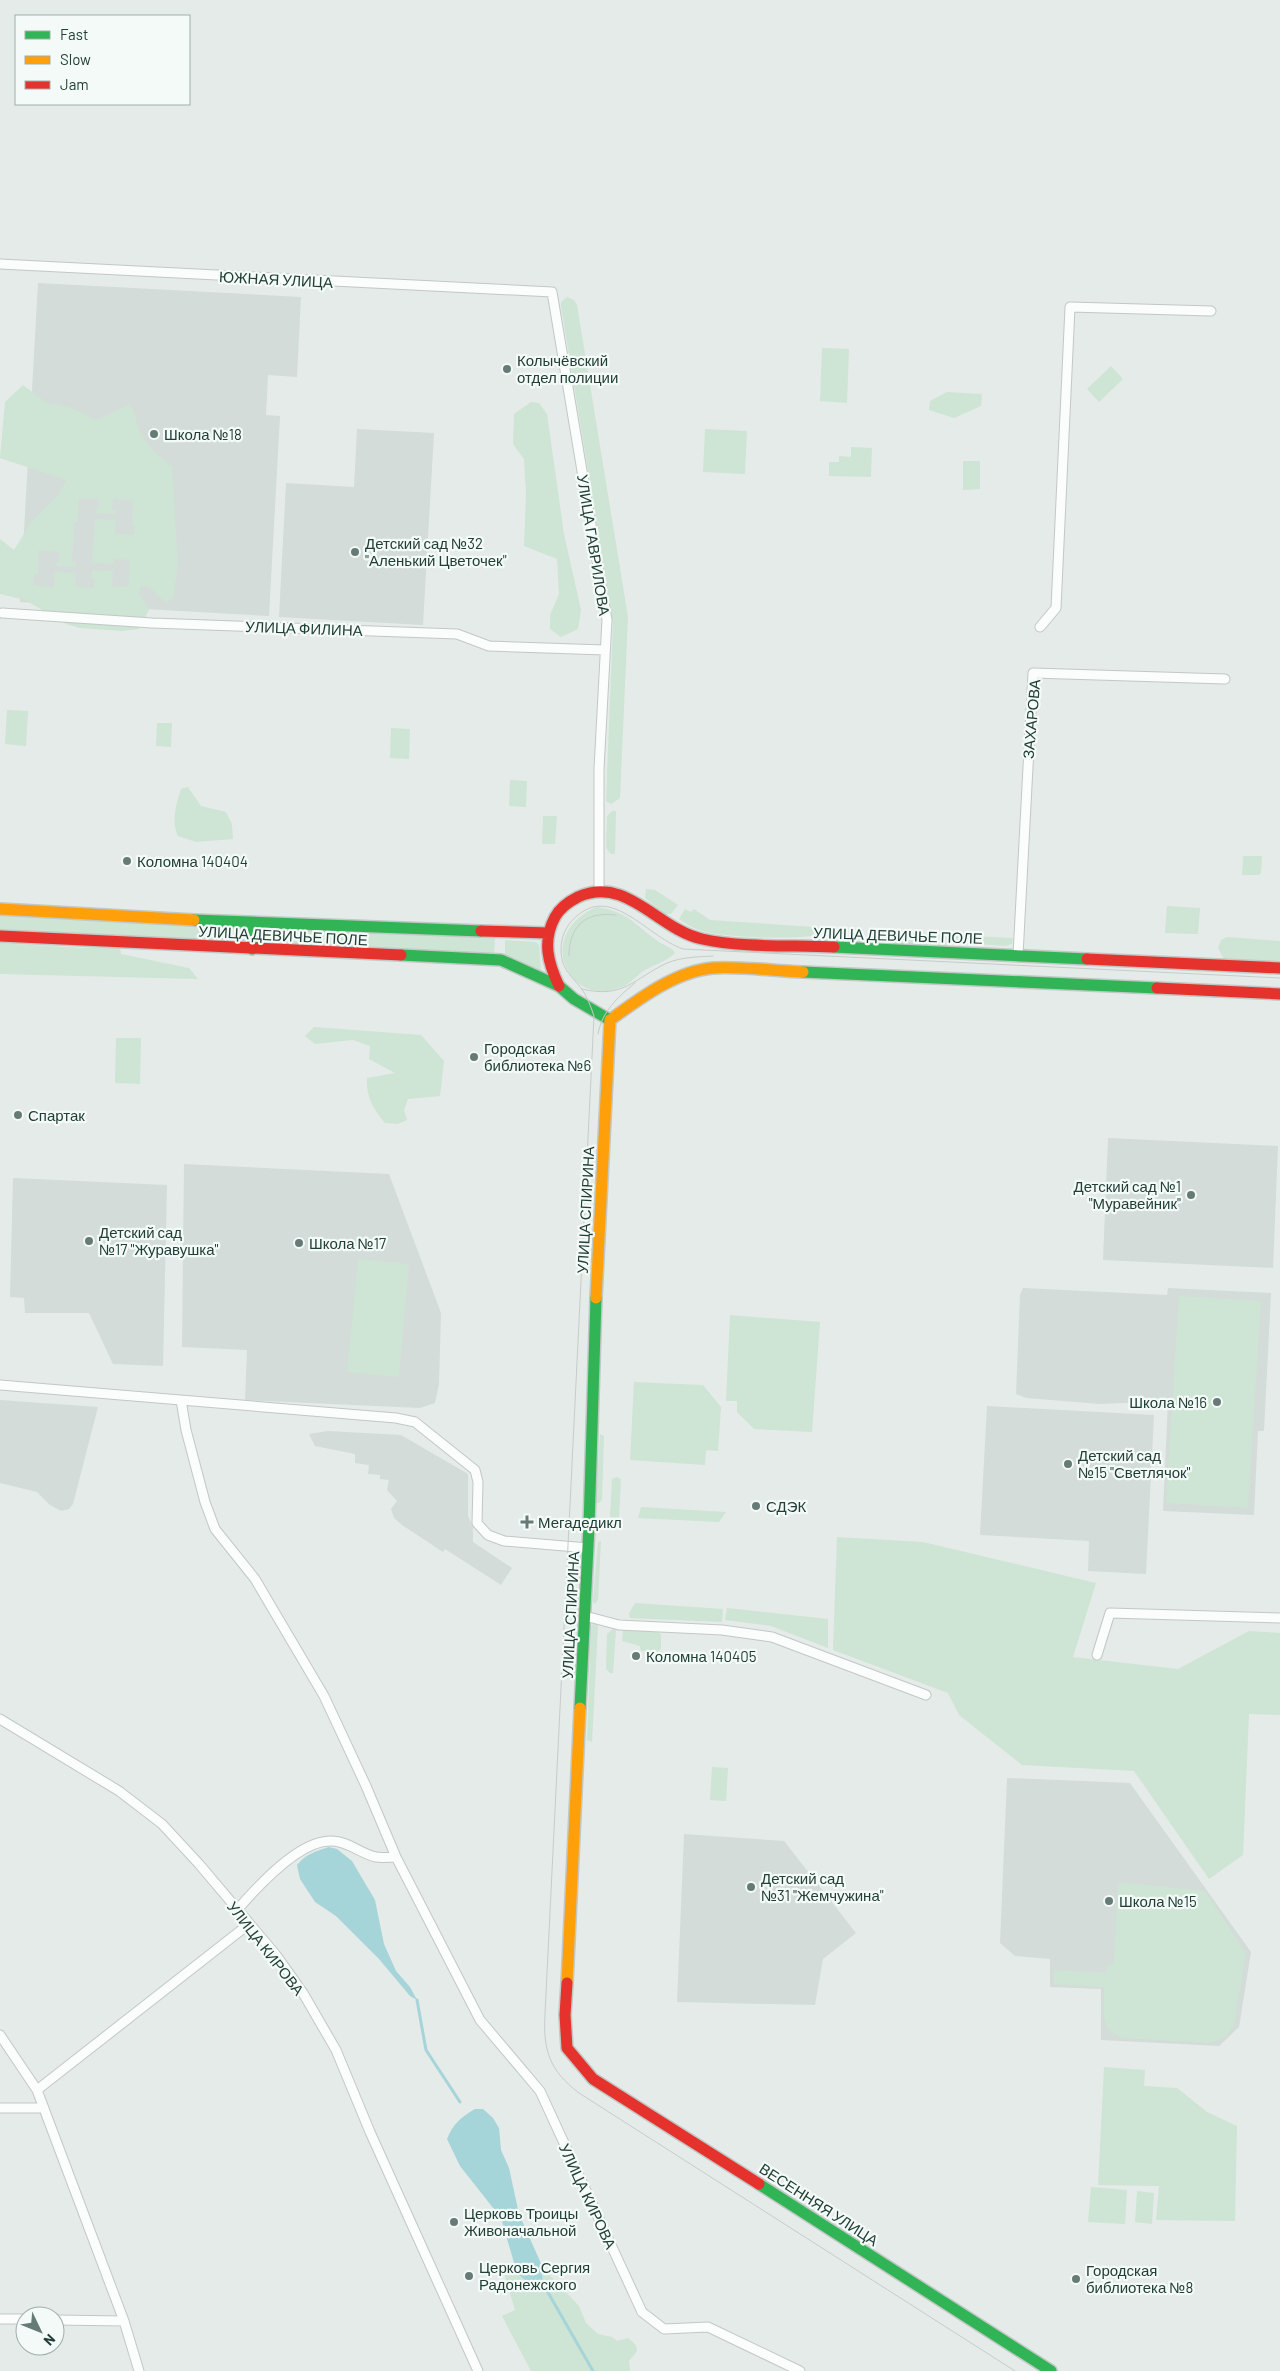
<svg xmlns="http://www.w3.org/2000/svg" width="1280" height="2371" viewBox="0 0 1280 2371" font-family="Barlow,sans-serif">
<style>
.built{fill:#d3dcd8}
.green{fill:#cee4d4;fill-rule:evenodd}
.water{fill:#a5d4d9}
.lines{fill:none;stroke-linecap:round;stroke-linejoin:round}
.stream{stroke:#a5d4d9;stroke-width:3}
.street-casing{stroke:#c2c8c5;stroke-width:11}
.fast-casing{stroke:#c1c8c5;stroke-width:14}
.slow-casing{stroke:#c1c8c5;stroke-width:14}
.jam-casing{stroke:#c1c8c5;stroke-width:14}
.street{stroke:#fbfcfc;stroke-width:9}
.fast{stroke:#30b455;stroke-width:11}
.slow{stroke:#ff9f0a;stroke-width:11}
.jam{stroke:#e5322d;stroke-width:11}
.tram{stroke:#c7ccca;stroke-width:1}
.poi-dot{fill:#667b75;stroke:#f4faf7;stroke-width:2}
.labels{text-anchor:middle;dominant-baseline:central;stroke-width:4.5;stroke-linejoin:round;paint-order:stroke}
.street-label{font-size:15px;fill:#223f37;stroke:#f4faf7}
.poi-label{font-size:15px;fill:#223f37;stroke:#f4faf7;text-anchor:start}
</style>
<rect width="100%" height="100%" fill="#e5ebe8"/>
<path class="built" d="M38,283l263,14 -4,80 -29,-2 -2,40 14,1 -11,200 -249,-14z
M357,429l77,4 -11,192 -144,-8 7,-134 68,4z
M1108,1138l170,8 -5,122 -170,-8z
M184,1164l205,10 52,139 -2,71 -4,19 -15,5 -175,-8 2,-50 -65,-3z
M13,1178l154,7 -4,181 -50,-2 -24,-51h-64l-1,-15 -14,-1z
M1023,1288l144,7 1,-7 103,5 -7,138h-6l-4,84 -91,-4 5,-110 -68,3 -74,-6 -10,-4 4,-99z
M0,1400l98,7 -25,97 -4,5 -8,2 -11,-6 -13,-13 -37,-9z
M987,1406l167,9 -8,159 -58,-3 1,-30 -109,-6z
M328,1431l73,4 67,39v42l5,11v15l39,26 -11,17 -56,-36 -2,3 -41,-27 -8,-7 -3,-9 6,-8 -10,-11 2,-10 -9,-1v-4l-12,-1 1,-9 -14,-2v-9l-40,-8 -6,-12z
M1007,1778l123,5 121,169 -12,75 -20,19 -118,-6v-51l-51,-2v-28l-35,-3 -15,-13z
M684,1834l100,7 72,92 -33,26 -8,46 -138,-3z"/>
<path class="green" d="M567,297l7,3 3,5 51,312 -8,181 -9,6 -5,-3 7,-178 -52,-317v-4z
M822,348l27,1 -2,54 -27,-2z
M1111,366l12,13 -24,23 -12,-13z
M23,385l24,18 24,5 25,12 33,-15c11,14 5,13 10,25 6,15 21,27 33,37l6,97 -5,34 -8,4 -16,-15 -8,-1 -2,7 10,17 -10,19 -17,2 -42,-3 -14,-4 -41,-24 -25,-6v-55l14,11 18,-29 28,-28 6,-13 -66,-22 5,-56zM79,498l20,1 -1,11h-2v3l20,1v-4h-4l1,-11 20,2 -1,24 3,1 -1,9 -19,-1 1,-14 -21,-1 -3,44 21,1 1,-5 16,1 -2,27 -16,-1 1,-15 -21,-1 -1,8h4l-1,10 -19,-1 1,-14 -21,-1 -1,15 -21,-2 1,-11h4l1,-24 20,2v10l-3,1 -1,3 21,1v-5h-4l2,-40h3z
M947,392l35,2 -1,12 -27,12 -25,-8 1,-9z
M531,402l8,1 8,11 17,120 17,76 -3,19 -17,8 -11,-8v-14l9,-21 -2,-35 -33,-13 2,-53 -2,-34 -11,-15 1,-30z
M705,429l42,2 -2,43 -42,-2z
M851,447l21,1 -1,29 -42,-1v-14h10v-6l12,1z
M963,461h17v28l-17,1z
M7,710l21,1 -2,35 -21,-2z
M157,723h15l-1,24 -15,-1z
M391,728l19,1 -1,30 -19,-1z
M510,780l17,1 -1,26 -17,-1z
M188,787l13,19 25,6 6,12 1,15 -37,3 -18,-6c-7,-14 -2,-32 3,-47z
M612,811h4l-1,43h-4l-5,-6 1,-32z
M543,816h14l-2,28h-13z
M1243,856h19l-1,17 -2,2h-17z
M646,889l9,1 23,15 -7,9h-6l-20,-16z
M1167,906l33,2 -2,26 -33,-1z
M597,907c33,5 37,18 62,35 6,4 13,5 16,11 -8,9 -23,12 -33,19 -6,4 -11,11 -18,14 -56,26 -91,-53 -27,-79z
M685,909l6,3 3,-3 16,11 105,7 1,3 -3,5c-14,5 -85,2 -102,-2 -12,-2 -23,-7 -32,-14z
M0,914l246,13 4,3 -3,12 -5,1 -242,-13z
M262,926l233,12 -1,16 -234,-12 -4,-3v-9z
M868,931l145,7 -1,6 -6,2 -54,-4 -9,5 -68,-4 -8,-6z
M1227,937l53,4v21l-56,-3 -6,-11 3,-8z
M505,940l31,2 3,3 2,27 -36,-16z
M0,943l82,5 38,-1 1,7 68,14 9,11 -198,-5z
M314,1027l107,8 23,26 -4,35 -32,3 -4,11 3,10 -9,4 -13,-1c-12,-14 -19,-26 -18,-45l28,-5 -26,-14 1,-13 -17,-6 -38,4 -10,-8z
M116,1038h25l-1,46 -25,-1z
M358,1259l51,5 -10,113 -52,-5z
M1179,1296l82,5 -13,207 -82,-5z
M730,1315l90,7 -8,110 -58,-3 -17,-17v-11h-11z
M634,1382l69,3 18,22 -3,44 -12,-1 -1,15 -75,-5z
M600,1434l4,2 -2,64 -3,3h-3z
M617,1477l4,2 -2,39 -9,-1 2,-38z
M641,1507l85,5 -7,10 -81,-4z
M837,1537l86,5 173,41 -23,74 105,12 71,-38 31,2v82l-31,-1 -6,141 -34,24 -75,-108 -112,-6 -63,-50 -11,-22 -115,-43z
M601,1541l-3,59 -3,4 -2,-3 5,-59z
M635,1603l88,6 -1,13 -92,-4 -1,-5z
M727,1608l101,11v29l-57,-22 -46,-6z
M594,1623l4,3 -6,116 -5,-2 4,-114z
M613,1629l3,1 -3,43h-3l-4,-4 1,-35z
M623,1630l34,2 4,2v15l-4,3 -16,-1 -1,-5 -18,-5z
M712,1767l16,1 -2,33 -16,-1z
M1118,1882l87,9 41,62 -12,72 -8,12 -15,6 -89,-5c-25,-11 -17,-28 -18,-51l-50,-3v-14l53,3v-8l7,-1z
M1104,2067l41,3 -1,16 33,2 30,24 30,14 -2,95 -79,-1 3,-34 -61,-1z
M1091,2187l36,3 -2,34 -37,-2z
M1137,2191l17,2 -2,31 -17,-2z
M543,2268l36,38 7,17 12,11 14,3 5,4 11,-3 8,7 1,6 -8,10 1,10h-99l-29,-55 13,-6 -11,-37h13l16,14 9,-5z"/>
<path class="water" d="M329,1847l8,2 15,12 23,39 9,44 12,27 14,16 7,13 -7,-4 -31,-37 -43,-43 -21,-14 -15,-23 -3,-14c9,-11 19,-14 32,-18z
M475,2109h8l10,9 6,10 2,22 8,18 10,46 24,54 -1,14 -9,5 -16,-14 -16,-55 -41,-52 -13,-27c6,-15 14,-22 28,-30z"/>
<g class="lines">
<path class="stream" d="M417,2000l9,50 34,52
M542,2282l51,89"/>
<g class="street-casing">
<path id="street" d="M0,264l552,28 55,328 -8,149v121
M2,613l150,10 305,11 32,12 116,4
M1040,627l16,-19 14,-301 141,4
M1018,955l15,-282 192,6
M0,1385l396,33 19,4 60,48 3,12 -1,41 11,12 16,6 84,7
M181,1400l5,30 19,72 10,27 40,50 69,117 42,90 30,71 84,163 60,71 102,221 22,17 44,-2 92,44
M585,1616l34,9 103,5 50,7 154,58
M1097,1655l13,-42 170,5
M0,1719l119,72 43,33 37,40 77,91 27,38 33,57 34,82 108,239
M237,1910c20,-23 63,-71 95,-69 16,0 29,13 44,16 6,1 14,0 20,0
M0,2035l37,55 87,231 15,50
M37,2090l212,-166
M0,2108h44
M0,2319h25
M55,2320l69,1"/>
</g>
<g class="fast-casing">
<path id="fast" d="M194,920l287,11
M834,947l253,12
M252,949l2,-26
M401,955l100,5 58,26 15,13 36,21
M803,972l354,16
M580,1708l9,-182 7,-228
M759,2184l292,187"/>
</g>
<g class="slow-casing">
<path id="slow" d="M0,909l194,11
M610,1020c29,-21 66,-49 103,-52 27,-2 62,3 90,4
M596,1298l14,-278
M567,1983l13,-275"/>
</g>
<g class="jam-casing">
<path id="jam" d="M481,931l67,2
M0,936l401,19
M1087,959l193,9
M559,986c-11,-23 -17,-45 -4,-69 5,-9 13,-15 23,-20 49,-22 79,32 124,42 41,9 90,6 132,8
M1157,988l123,6
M567,1983l-2,32 2,33 26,31 166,105"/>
</g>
<use href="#street" class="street"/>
<use href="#fast" class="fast"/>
<use href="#slow" class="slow"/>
<use href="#jam" class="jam"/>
<path class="tram" d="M569,956c0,-30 17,-45 47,-41
M582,989c42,10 51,-10 85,-26 15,-6 30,-6 46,-7
M598,1034c4,-23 20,-37 37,-51
M1015,2371l-436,-278c-30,-23 -36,-43 -34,-79l49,-998c-3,-9 -7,-20 -13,-28 -6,-8 -14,-14 -18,-25 -4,-13 -2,-29 7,-40 38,-45 75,13 113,26l597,29"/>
</g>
<g class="poi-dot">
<circle cx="507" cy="369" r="5"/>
<circle cx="154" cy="434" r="5"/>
<circle cx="355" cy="552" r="5"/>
<circle cx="127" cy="861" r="5"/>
<circle cx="474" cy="1057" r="5"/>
<circle cx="18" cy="1115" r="5"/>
<circle cx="1191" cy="1195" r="5"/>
<circle cx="89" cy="1241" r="5"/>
<circle cx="299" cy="1243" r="5"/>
<circle cx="1217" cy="1402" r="5"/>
<circle cx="1068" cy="1464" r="5"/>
<circle cx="756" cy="1506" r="5"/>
<path d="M524.5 1514.5h5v5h5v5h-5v5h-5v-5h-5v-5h5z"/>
<circle cx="636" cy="1656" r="5"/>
<circle cx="751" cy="1887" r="5"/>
<circle cx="1109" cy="1901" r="5"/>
<circle cx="454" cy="2222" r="5"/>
<circle cx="469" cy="2276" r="5"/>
<circle cx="1076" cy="2279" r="5"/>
</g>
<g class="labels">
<g class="street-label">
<text transform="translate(276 279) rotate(3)">ЮЖНАЯ УЛИЦА</text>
<text transform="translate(594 545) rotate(81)">УЛИЦА ГАВРИЛОВА</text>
<text transform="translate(304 628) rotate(2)">УЛИЦА ФИЛИНА</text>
<text transform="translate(1031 719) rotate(-85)">ЗАХАРОВА</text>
<text transform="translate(283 935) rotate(3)">УЛИЦА ДЕВИЧЬЕ ПОЛЕ</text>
<text transform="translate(898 935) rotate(2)">УЛИЦА ДЕВИЧЬЕ ПОЛЕ</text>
<text transform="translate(585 1210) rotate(-87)">УЛИЦА СПИРИНА</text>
<text transform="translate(570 1615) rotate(-87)">УЛИЦА СПИРИНА</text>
<text transform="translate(266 1948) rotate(52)">УЛИЦА КИРОВА</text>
<text transform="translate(588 2196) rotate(65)">УЛИЦА КИРОВА</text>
<text transform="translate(819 2204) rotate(33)">ВЕСЕННЯЯ УЛИЦА</text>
</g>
<g class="poi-label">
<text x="517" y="360">Колычёвский<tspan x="517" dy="17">отдел полиции</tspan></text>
<text x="164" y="434">Школа №18</text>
<text x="365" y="543">Детский сад №32<tspan x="365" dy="17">"Аленький Цветочек"</tspan></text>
<text x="137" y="861">Коломна 140404</text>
<text x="484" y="1048">Городская<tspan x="484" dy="17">библиотека №6</tspan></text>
<text x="28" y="1115">Спартак</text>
<text x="1181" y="1186" text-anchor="end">Детский сад №1<tspan x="1181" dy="17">"Муравейник"</tspan></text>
<text x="99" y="1232">Детский сад<tspan x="99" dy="17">№17 "Журавушка"</tspan></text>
<text x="309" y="1243">Школа №17</text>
<text x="1207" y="1402" text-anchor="end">Школа №16</text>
<text x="1078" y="1455">Детский сад<tspan x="1078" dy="17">№15 "Светлячок"</tspan></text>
<text x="766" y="1506">СДЭК</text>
<text x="538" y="1522">Мегадедикл</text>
<text x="646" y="1656">Коломна 140405</text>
<text x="761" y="1878">Детский сад<tspan x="761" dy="17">№31 "Жемчужина"</tspan></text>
<text x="1119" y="1901">Школа №15</text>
<text x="464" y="2213">Церковь Троицы<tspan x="464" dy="17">Живоначальной</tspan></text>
<text x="479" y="2267">Церковь Сергия<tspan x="479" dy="17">Радонежского</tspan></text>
<text x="1086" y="2270">Городская<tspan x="1086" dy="17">библиотека №8</tspan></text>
</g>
</g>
<rect x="15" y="15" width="175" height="90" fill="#f4faf7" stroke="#a0afaa"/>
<rect x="25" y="31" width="25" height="8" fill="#30b455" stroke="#a0afaa"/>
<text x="60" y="40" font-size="15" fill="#223f37">Fast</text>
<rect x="25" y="56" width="25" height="8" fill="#ff9f0a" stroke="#a0afaa"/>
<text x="60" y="65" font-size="15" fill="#223f37">Slow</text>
<rect x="25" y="81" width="25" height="8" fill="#e5322d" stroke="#a0afaa"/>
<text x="60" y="90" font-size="15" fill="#223f37">Jam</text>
<g transform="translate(40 2331) rotate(133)"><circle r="24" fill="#f4faf7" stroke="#a0afaa"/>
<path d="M0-4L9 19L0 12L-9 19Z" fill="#667b75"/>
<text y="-8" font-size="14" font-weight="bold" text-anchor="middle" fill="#223f37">N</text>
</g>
</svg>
